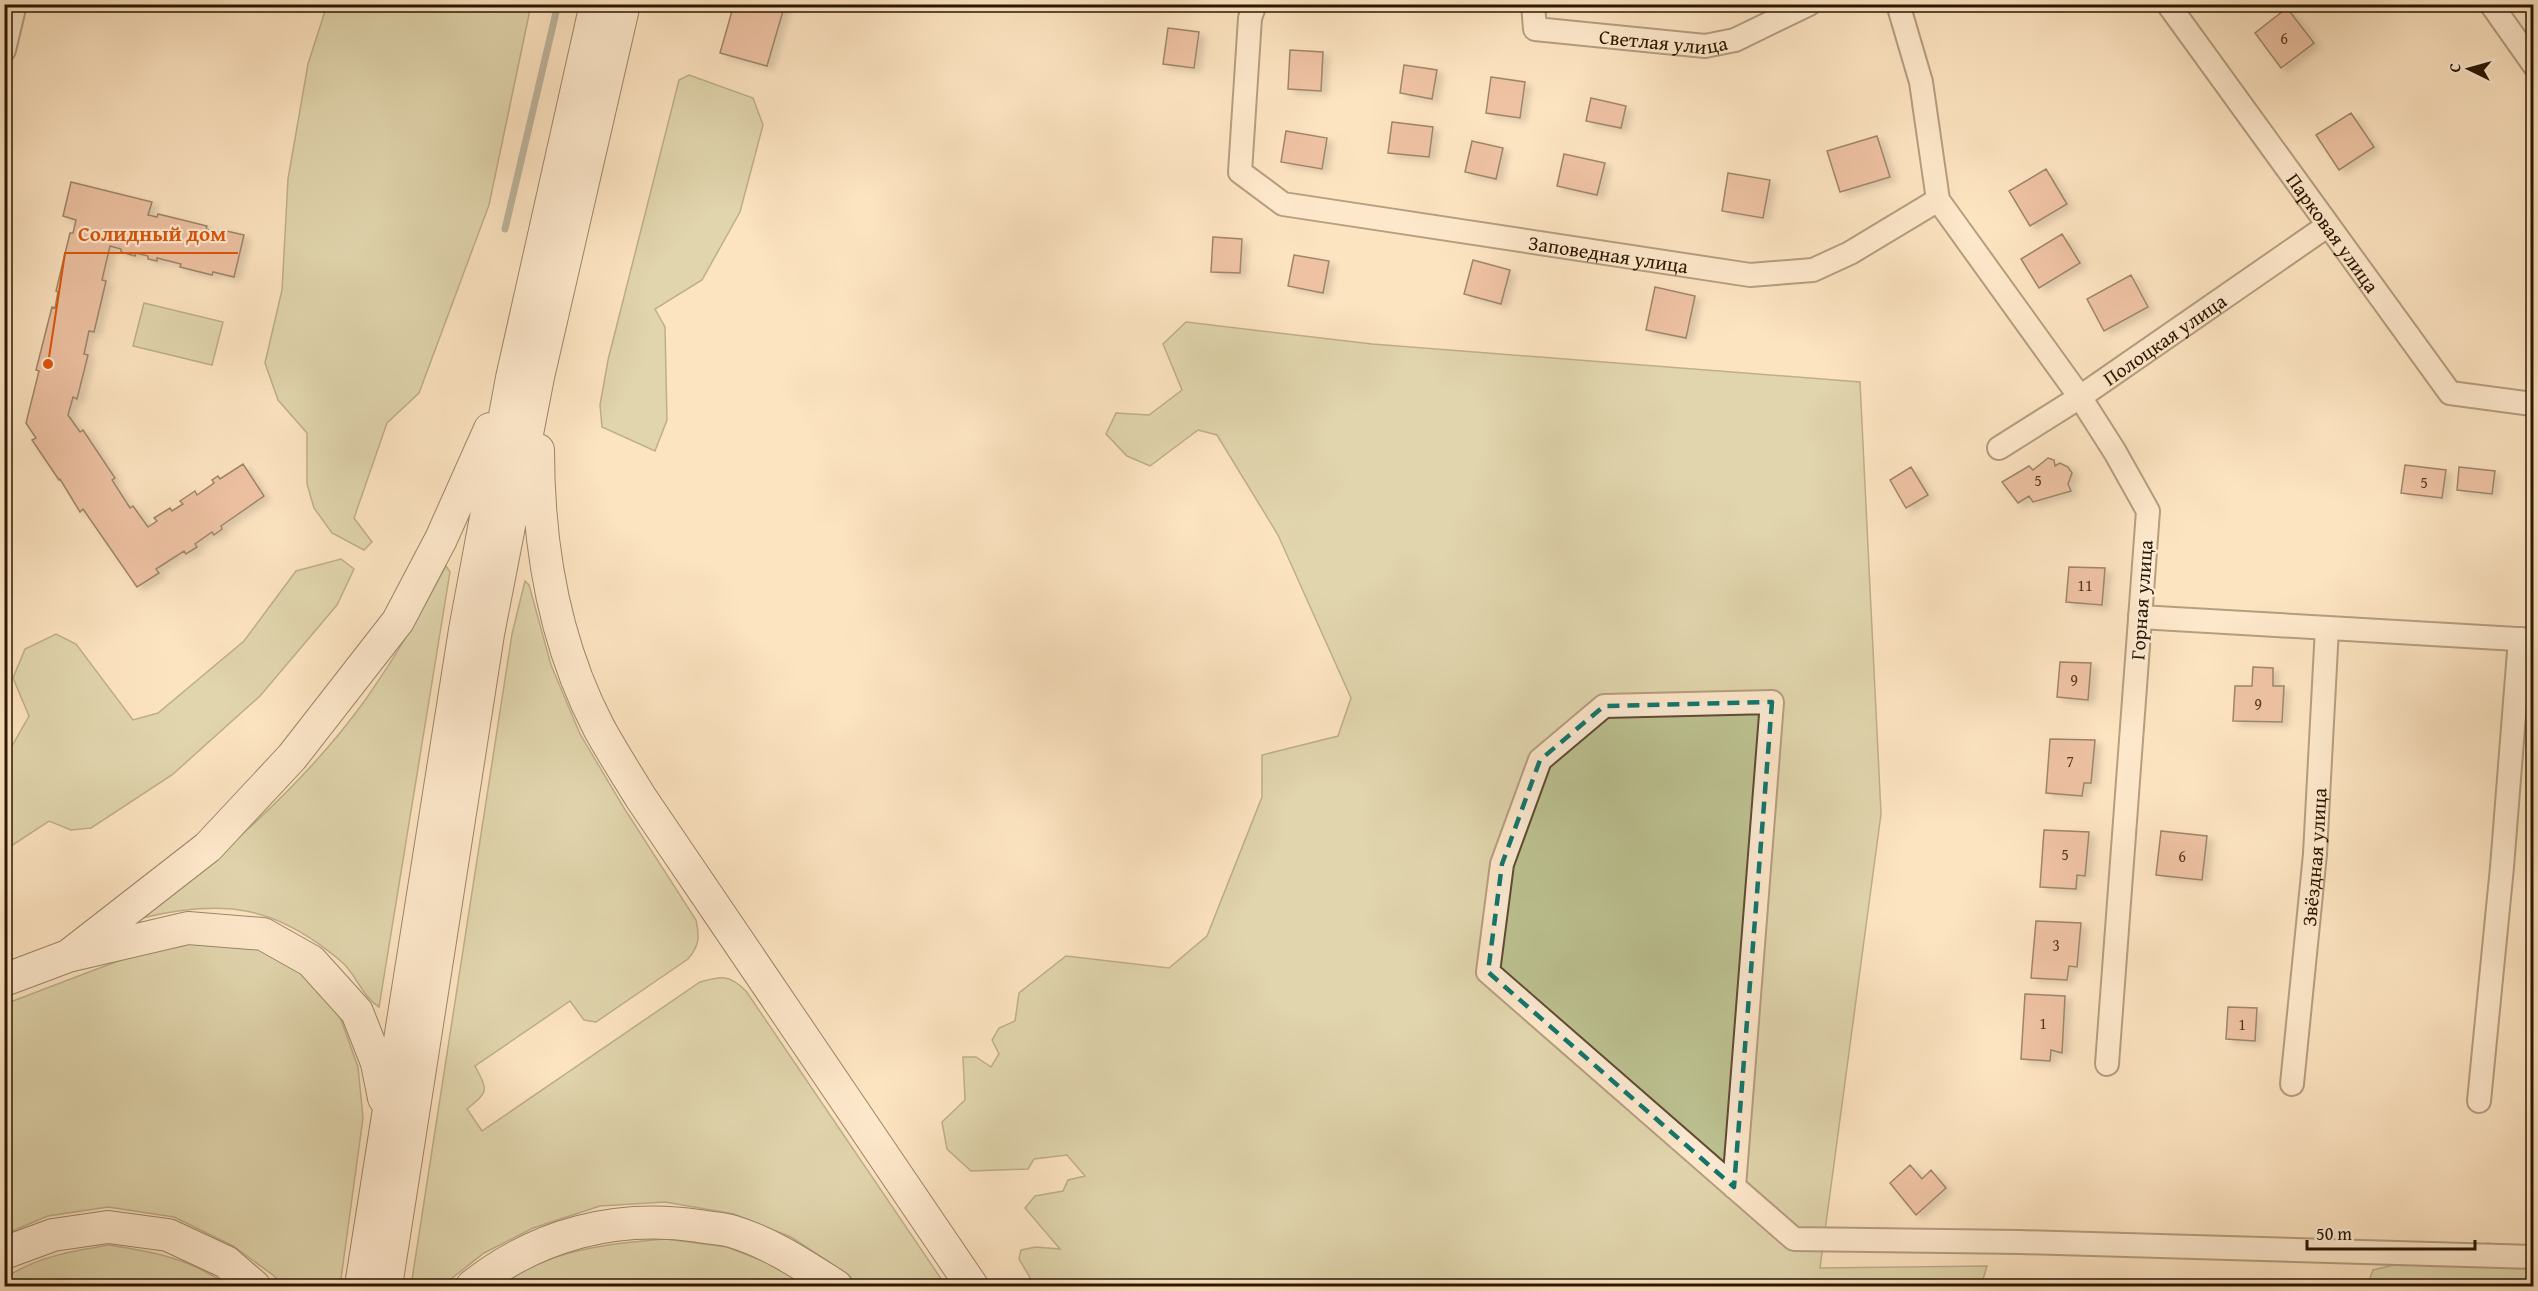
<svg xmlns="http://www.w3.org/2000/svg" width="2538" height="1291" viewBox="0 0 2538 1291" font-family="'Gentium Book Plus',serif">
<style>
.green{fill:#bec494;stroke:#746e4a;stroke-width:1.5}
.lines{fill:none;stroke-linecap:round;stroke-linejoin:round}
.stream{stroke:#707b6d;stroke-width:7}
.building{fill:#db997f;stroke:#2a1700;stroke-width:1.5;filter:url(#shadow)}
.minor-casing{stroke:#5f4a30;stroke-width:26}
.secondary-casing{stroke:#2a1700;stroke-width:34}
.minor{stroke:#feedd7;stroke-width:22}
.secondary{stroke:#feedd7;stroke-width:32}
.marked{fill:none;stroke:#0f766e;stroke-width:4.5;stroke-dasharray:12 8;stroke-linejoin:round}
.labels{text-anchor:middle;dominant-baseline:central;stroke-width:4.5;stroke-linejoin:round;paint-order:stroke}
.number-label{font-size:16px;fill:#563820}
.street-label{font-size:20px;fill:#2a1700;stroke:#feedd7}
.leader{fill:none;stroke:#de560b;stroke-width:2}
.callout-dot{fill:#de560b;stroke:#feedd7;stroke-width:2}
.callout-label{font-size:21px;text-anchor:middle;font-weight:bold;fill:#de560b;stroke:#feedd7;stroke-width:4.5;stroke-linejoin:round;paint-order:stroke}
</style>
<defs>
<filter id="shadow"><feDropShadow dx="6" dy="4" stdDeviation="3" flood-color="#0004"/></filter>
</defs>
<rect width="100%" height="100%" fill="#fde4c1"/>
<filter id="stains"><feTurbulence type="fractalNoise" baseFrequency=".00333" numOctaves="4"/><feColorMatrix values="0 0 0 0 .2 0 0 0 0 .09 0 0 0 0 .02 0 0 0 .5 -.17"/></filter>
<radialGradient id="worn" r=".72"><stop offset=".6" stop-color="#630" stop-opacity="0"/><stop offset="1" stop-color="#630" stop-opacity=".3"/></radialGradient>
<path class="green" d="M327,5h204l-42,200 -70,188 -32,30 -33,95 18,24 -8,8 -32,-17 -18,-25 -7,-24v-51l-29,-33 -13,-37 17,-73 6,-111 20,-115z
M689,75l64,23 10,27 -23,87 -38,68 -47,29 10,18 2,93 -12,31 -53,-24 -2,-22 8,-45 71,-280z
M144,303l79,19 -11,43 -79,-19z
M1186,322l186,22 488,38 21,432 -61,454 167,-2 -6,20h-946l-16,-27 2,-9 15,-3 24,2 -35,-41 10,-12 28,-5 5,-11 17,-4 -18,-21 -33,4 -6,10 -57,2 -24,-22 -5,-27 23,-22 -2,-43h13l15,10 8,-13 -7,-14 7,-12 16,-7 4,-28 47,-37 103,12 38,-32 55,-139v-42l76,-19 13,-38 -73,-163 -61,-100 -19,-5 -48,36 -23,-10 -21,-22 10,-21 33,2 33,-25 -19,-46z
M341,559l13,10 -17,36 -77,91 -88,79 -81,53 -20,2 -22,-9 -38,25 -6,12v-109l7,-3 17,-30 -16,-38 12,-29 31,-15 20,10 57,76 25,-7 86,-72 52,-70z
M446,566l4,6 -71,435c-16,-10 -22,-30 -35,-43 -66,-58 -119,-66 -202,-46 82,-65 163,-134 224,-219 30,-43 56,-87 80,-133z
M525,581l4,4 22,80 29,69 44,74 72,112c4,17 3,26 -8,39l-92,63 -12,-2 -14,-19 -95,65c13,25 14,25 -8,43l15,22 218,-149c22,-6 29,-8 46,9l200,295h-88l-9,-11 -58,-38 -57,-23 -69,-12 -65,4 -67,22 -49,25 -42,33h-31l101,-652z
M190,942l66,5 45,23 39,47 18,50 5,51 -23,168h-57l-10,-11 -40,-29 -59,-29 -66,-10 -60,9 -43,18v-230l134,-51z
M666,1239l61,8 51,20 30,19h-308c45,-36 111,-43 166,-47z
M2488,1243l45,28v15h-166l6,-16z
M109,1245c44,7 82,13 119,41h-223v-8c31,-21 67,-27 104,-33z"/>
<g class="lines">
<path class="stream" d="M505,229l53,-225"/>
</g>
<path class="building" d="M734,4h51l-18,62 -47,-13z
M2287,8l27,35 -33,25 -26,-35z
M1168,28l31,4 -5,36 -31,-4z
M1290,50l33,2 -2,39 -33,-2z
M1404,65l33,5 -5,29 -32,-6z
M1491,77l34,5 -5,36 -34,-5z
M1591,98l35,8 -5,22 -35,-7z
M2351,113l23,34 -35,23 -23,-35z
M1392,122l41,5 -4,30 -41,-4z
M1286,131l41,7 -5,31 -41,-7z
M1877,136l13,41 -50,15 -13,-41z
M1472,141l31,7 -7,31 -31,-7z
M1564,154l41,9 -8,32 -40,-9z
M2046,169l21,35 -37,22 -21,-35z
M1728,173l42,7 -7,38 -41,-7z
M71,182l81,20 -4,13 9,2 1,-3 49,12 -1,3 15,4 1,-3 22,5 -10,42 -21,-5 -1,3 -32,-8 1,-3 -24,-6v3l-9,-2v-3l-12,-3 -1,3 -14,-4v-3l-11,-3 -8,34 4,1 -12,51 -5,-1 -5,23 4,1 -11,44 -4,-2 -5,18 12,17 3,-2 32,48 -3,2 18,28 3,-2 15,21 9,-6 -3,-3 16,-10 2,3 11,-7 -3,-3 15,-10 2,4 17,-12 -2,-3 6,-4 2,3 23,-15 21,32 -43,30 1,3 -8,6 -2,-3 -17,12 2,3 -11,7 -2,-3 -28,18 3,4 -22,14 -54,-78 -3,3 -20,-33 -1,1 -27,-40 4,-2 -10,-15 13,-52 -3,-1 16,-63 3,1 3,-16 -2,-1 14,-58h3l3,-13 -13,-4z
M2062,234l18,29 -41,25 -18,-29z
M1213,237l29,2 -2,34 -29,-1z
M1294,255l35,6 -6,32 -35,-7z
M1473,260l37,10 -9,34 -37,-10z
M2131,275l17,32 -44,24 -17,-32z
M1655,287l40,9 -9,42 -40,-8z
M2048,458l6,2 1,6 5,-3 8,4 4,6 -4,11 3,7 -38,11 -4,-6 -11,7 -16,-21 27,-16 4,4z
M2405,465l41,5 -4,28 -41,-5z
M1911,467l17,28 -22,13 -16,-28z
M2459,467l36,4 -3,23 -35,-4z
M2069,567l36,1 -3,37 -36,-3z
M2060,662l31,1 -3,37 -31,-3z
M2253,667l20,1v18h11l-2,36 -49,-1 2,-35h17z
M2050,739l45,1 -4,43h-7l-2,13 -36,-3z
M2044,830l45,2 -4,44 -8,-1 -1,14 -36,-2z
M2161,831l46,5 -5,44 -46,-5z
M2036,921l45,2 -4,44 -8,-1 -2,14 -36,-2z
M2025,994l40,2 -3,57 -11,-3 -1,11 -29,-2z
M2228,1007l29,1 -2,33 -29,-2z
M1910,1165l12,14 9,-9 15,18 -30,27 -26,-32z"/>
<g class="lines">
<g class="minor-casing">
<g id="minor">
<path id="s1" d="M1255,4l-5,14 -10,154 43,32 467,71 63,-5 37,-17 88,-53"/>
<path id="s2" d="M1533,4l2,25 170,17 30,-6 74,-36"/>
<path d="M1898,4l23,78 17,118 142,197 35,55 33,59 -41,553"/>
<path id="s3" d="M2168,4l282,389 82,11"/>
<path d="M2491,4l43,61"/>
<path d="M4,50l11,-46"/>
<path id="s4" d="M1999,448l81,-51 247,-171"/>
<path d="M2140,617l394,23"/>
<path id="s5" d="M2292,1084l23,-230 12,-226"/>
<path d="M2479,1101l23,-234 18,-228"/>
<path d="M1734,1187l38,-485 -168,4 -64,54 -38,104 -14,108 306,267 226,3 514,15"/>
</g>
</g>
<g class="secondary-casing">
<path id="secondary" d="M538,450c0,96 16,192 61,278 13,24 28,47 42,70l331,488
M68,956l140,-109 84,-90 106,-136 43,-82 49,-110
M4,980l64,-24 120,-28 75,6 48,27 46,51 20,51 7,35
M4,1253l49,-18 55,-8 60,8 58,27 28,24
M361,1286l104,-656 47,-252 84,-374
M386,1286l102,-652 50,-257 86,-373
M472,1286c66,-52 144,-72 227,-60 10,2 22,2 32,5 38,11 72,34 105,55"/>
</g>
<use href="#minor" class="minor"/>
<use href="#secondary" class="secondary"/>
</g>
<path d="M0 0H2538V1291H0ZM1772,702l-38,485 -246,-215 14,-108 38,-104 64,-54z" fill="#fde4c1" fill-opacity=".55" fill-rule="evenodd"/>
<path class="marked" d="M1772,702l-38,485 -246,-215 14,-108 38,-104 64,-54z"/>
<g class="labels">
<g class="number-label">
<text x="2284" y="38">6</text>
<text x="2038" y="480">5</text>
<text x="2424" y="482">5</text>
<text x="2085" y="585">11</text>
<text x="2074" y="680">9</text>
<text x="2258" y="704">9</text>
<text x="2070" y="761">7</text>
<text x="2065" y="854">5</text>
<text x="2182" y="856">6</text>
<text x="2056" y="945">3</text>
<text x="2043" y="1023">1</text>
<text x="2242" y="1024">1</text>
</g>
<g class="street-label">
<text stroke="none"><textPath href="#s2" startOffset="154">Светлая улица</textPath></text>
<text stroke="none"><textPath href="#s3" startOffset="282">Парковая улица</textPath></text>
<text stroke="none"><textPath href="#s1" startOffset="552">Заповедная улица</textPath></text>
<text stroke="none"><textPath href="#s4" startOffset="198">Полоцкая улица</textPath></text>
<text transform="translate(2141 600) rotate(-86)">Горная улица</text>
<text stroke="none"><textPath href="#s5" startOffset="228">Звёздная улица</textPath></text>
</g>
</g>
<path class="leader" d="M48 364L65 253H238"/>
<circle class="callout-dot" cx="48" cy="364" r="6"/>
<g class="callout-label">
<text x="152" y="241">Солидный дом</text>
</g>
<rect width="2538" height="1291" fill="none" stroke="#fde4c1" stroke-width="24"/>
<rect x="6" y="6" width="2526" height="1279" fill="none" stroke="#2a1700" stroke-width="3"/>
<rect x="12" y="12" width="2514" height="1267" fill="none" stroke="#2a1700" stroke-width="1.5"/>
<g transform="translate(2469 69) rotate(275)" stroke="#feedd7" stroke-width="4.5" paint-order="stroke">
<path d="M0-4.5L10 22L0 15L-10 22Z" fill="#2a1700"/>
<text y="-9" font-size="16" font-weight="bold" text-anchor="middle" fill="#2a1700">С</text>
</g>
<path d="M2307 1240v9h168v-9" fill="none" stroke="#2a1700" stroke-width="3"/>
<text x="2316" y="1240" font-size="18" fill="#2a1700" stroke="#feedd7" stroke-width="4.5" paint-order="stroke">50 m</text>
<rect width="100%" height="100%" filter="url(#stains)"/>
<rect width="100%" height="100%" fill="url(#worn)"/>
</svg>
